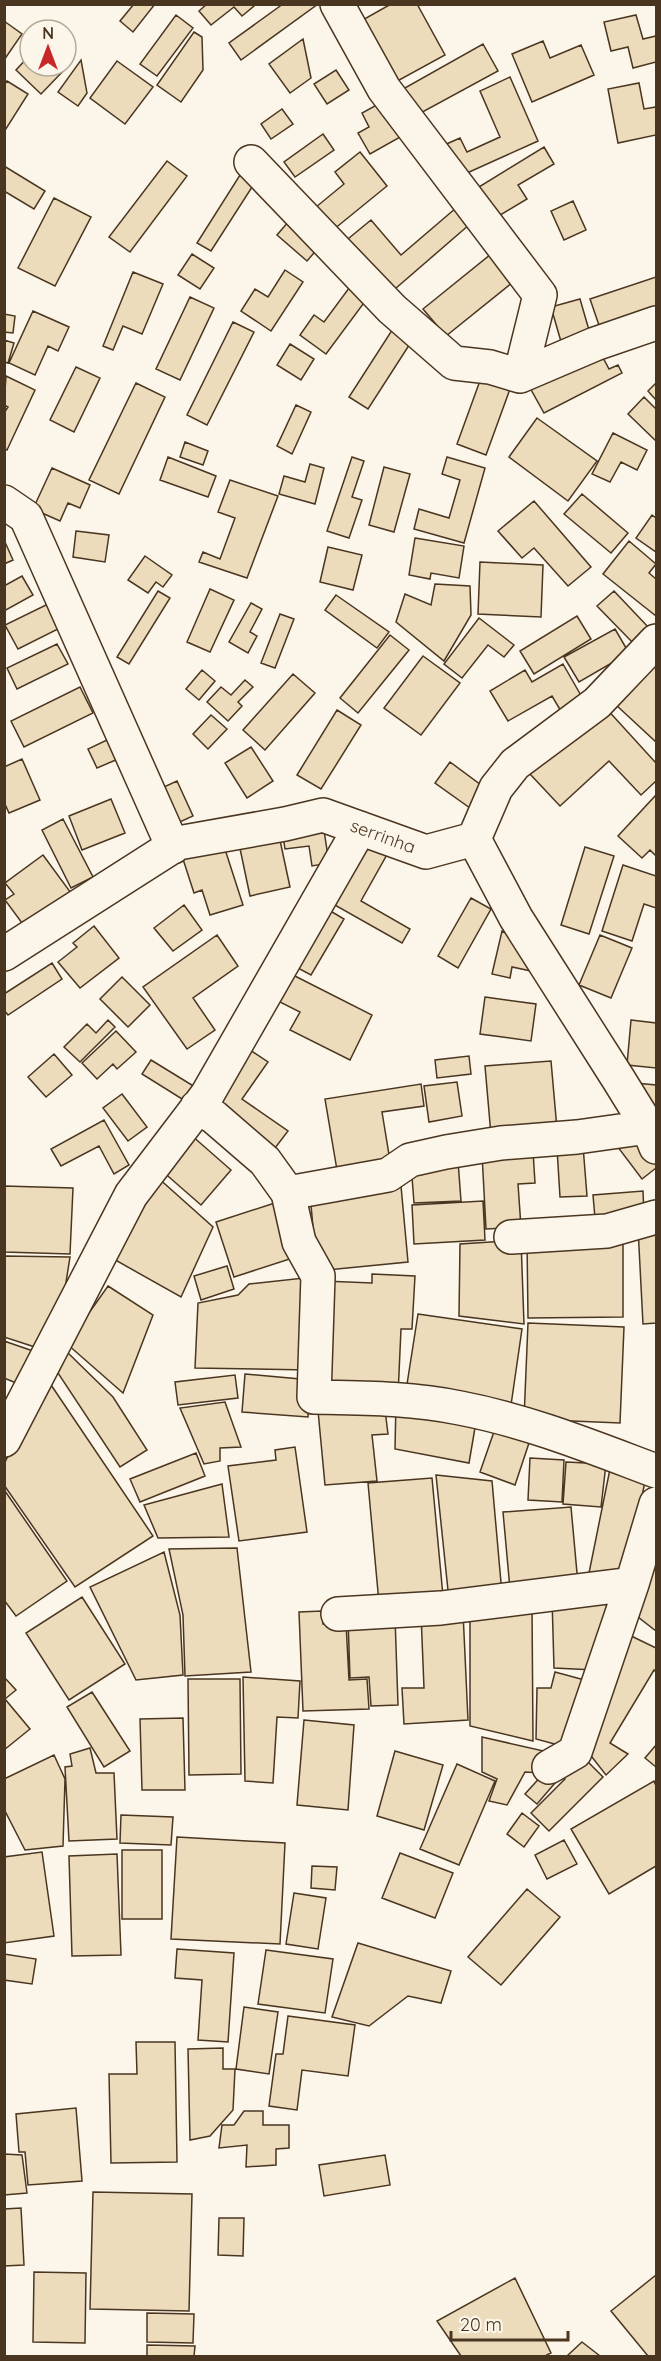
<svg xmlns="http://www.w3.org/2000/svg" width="661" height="2361" viewBox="0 0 661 2361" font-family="Quicksand,sans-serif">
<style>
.building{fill:#ecdcbc;stroke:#4a3520;stroke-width:1.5}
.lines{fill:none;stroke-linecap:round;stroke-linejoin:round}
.street-casing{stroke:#4a3520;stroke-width:36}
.street{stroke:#fbf6e9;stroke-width:33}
.labels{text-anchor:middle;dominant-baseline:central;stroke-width:4.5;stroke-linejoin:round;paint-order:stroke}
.street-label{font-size:18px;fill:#4a3520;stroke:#fbf6e9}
</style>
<rect width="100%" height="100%" fill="#fbf6e9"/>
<path class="building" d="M134,4h21l-22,28 -13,-11z
M207,4h46l1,2 -12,10 -8,-9 -23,18 -12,-14z
M283,4h35l-77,56 -12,-17z
M391,4h26l28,51 -53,29 -33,-62z
M176,15l17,13 -36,48 -17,-12z
M636,15l7,24 13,-3v26l-23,6 -5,-21 -17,4 -7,-29z
M4,21l18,13 -18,26z
M194,32l8,5 1,33 -22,32 -24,-17z
M303,39l8,39 -21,15 -21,-29z
M543,41l7,17 31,-13 13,30 -62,27 -20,-48z
M483,44l15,27 -81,44 -14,-26z
M30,55v11h34l2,2 -25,26 -25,-24z
M81,60l6,33 -9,13 -20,-14z
M117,61l36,26 -28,37 -35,-26z
M336,70l13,20 -22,14 -13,-20z
M510,77l28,64 -82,37 -14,-32 18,-8 7,14 33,-15 -20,-46z
M7,81l21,13 -24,38v-47z
M639,83l5,26 12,-2v28l-38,8 -10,-54z
M382,102l20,34 -32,18 -12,-21 11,-6 -7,-14z
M282,109l11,15 -22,15 -10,-15z
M323,134l11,16 -39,27 -11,-15z
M544,147l10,17 -36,21 9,14 -35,21 -18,-30z
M360,152l27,34 -59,48 -18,-22 34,-28 -9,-12z
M167,161l20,15 -57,76 -21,-15z
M4,166l41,25 -11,18 -30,-18z
M240,175l14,9 -43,67 -14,-8z
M54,198l37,19 -36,69 -37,-18z
M573,201l13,29 -22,10 -13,-29z
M463,202l14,16 -89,77 -45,-52 28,-23 30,35z
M295,214l30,26 -18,21 -30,-26z
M496,250l22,28 -72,58 -23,-27z
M192,254l22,14 -14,21 -22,-14z
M285,270l18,12 -32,49 -30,-20 14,-22 13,8z
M133,272l30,12 -21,50 -19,-8 -10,24 -10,-4z
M656,277v35l-55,19 -11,-32z
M355,280l17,12 -46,62 -26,-19 14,-20 10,7z
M190,297l24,11 -34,72 -24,-11z
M580,299l11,38 -29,8 -11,-38z
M33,311l36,16 -11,24 -10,-5 -13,29 -26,-12z
M4,314l11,2 -2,17 -9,-1z
M233,322l21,10 -47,93 -20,-10z
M396,324l19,12 -47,73 -19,-12z
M4,340l10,3 -6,20 -4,-1z
M290,344l24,15 -13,21 -24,-15z
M599,350l10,19 9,-4 4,8 -78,40 -15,-27z
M76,367l24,11 -26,54 -24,-12z
M6,376l29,14 -28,60 -3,-2v-35l4,-6 -4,-2z
M481,378l29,11 -24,66 -29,-11z
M136,383l29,14 -46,97 -30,-14z
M656,383v17l-8,-9z
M644,397l12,12v32l-28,-27z
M296,405l15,7 -19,42 -15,-8z
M537,418l60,43 -29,40 -59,-44z
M613,433l34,17 -10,20 -16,-8 -11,20 -18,-8z
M185,442l23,9 -5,14 -23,-8z
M168,457l48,19 -8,21 -48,-17z
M352,457l12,4 -12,36 10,3 -13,38 -22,-7z
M447,457l38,11 -21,75 -50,-14 5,-20 30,9 11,-38 -18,-6z
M310,464l14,4 -9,36 -36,-10 5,-18 21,6z
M384,467l26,7 -16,58 -25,-7z
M52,468l38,17 -10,23 -12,-5 -8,18 -27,-12z
M230,480l48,16 -31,82 -48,-16 4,-10 17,7 15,-41 -17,-6z
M582,494l46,39 -17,20 -47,-39z
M534,501l57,66 -23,19 -34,-38 -12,10 -24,-27z
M652,515l4,3v34l-20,-14z
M76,531l33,4 -4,27 -32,-5z
M415,538l49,8 -5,32 -28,-5 -1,6 -21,-4z
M629,541l27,23 -7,9 7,6v37l-53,-42z
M5,542l8,18 -9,4v-21z
M328,547l34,8 -9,35 -33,-8z
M145,556l27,19 -9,12 -7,-5 -8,11 -20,-13z
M480,562l63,3 -2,52 -63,-3z
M22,576l11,19 -29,16v-25z
M435,584l35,2 1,29 -27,46 -48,-39 9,-28 26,11z
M210,589l24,11 -24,52 -23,-10z
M158,591l12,7 -41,66 -12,-7z
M614,591l36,38 -15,16 -38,-39z
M336,595l53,37 -12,16 -52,-38z
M251,603l11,6 -12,23 7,4 -9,17 -19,-11z
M48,604l12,24 -42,21 -13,-24z
M280,614l14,5 -19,49 -14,-5z
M577,616l14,23 -57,35 -14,-23z
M479,618l35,27 -10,12 -16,-12 -26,33 -18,-14z
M615,629l14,24 -50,29 -15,-25z
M390,635l19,15 -51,63 -18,-15z
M57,644l11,20 -51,25 -10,-21z
M423,656l37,27 -39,52 -37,-27z
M656,660v82l-41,-38z
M563,664l24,42 -22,12 -13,-22 -44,25 -18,-30 35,-21 7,12z
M202,670l13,11 -16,19 -13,-11z
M293,674l22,19 -50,57 -22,-20z
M245,680l8,7 -15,15 4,4 -14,15 -21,-19 14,-15 10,8z
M80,687l13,26 -69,34 -13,-26z
M604,706l52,57v18l-15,14 -32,-34 -49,45 -30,-32z
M337,710l24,15 -40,64 -24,-14z
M211,715l16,14 -19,20 -15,-15z
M109,739l9,20 -21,9 -9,-19z
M251,747l22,34 -26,17 -22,-35z
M22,759l18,41 -31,13 -5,-11v-35z
M450,762l35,26 -15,20 -35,-25z
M177,781l16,35 -22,10 -16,-35z
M656,795v61l-6,-6 -8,8 -24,-22z
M111,799l14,34 -43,17 -13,-34z
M63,819l30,58 -22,11 -29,-58z
M323,824l6,39 -17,3 -3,-20 -24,3 -3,-19z
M278,831l12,56 -40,9 -12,-57z
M370,839l19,12 -28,50 49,28 -8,14 -69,-39z
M222,840l21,65 -33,10 -8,-25 -8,3 -13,-40z
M585,847l29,9 -25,78 -28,-9z
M43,855l28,38 -46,34 -20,-27 9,-6 -9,-11z
M623,865l33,11v32l-12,-4 -12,37 -30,-10z
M471,898l20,11 -33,59 -20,-12z
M184,905l18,25 -29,21 -19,-23z
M327,909l17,10 -33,56 -17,-9z
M94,926l25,32 -39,30 -22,-26 19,-15 -4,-4z
M502,931l26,13 3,27 -19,-4 -2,11 -18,-4z
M217,935l21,31 -45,32 22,32 -28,19 -44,-62z
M600,935l32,13 -21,50 -32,-13z
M52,963l10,16 -54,36 -4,-5v-16z
M289,973l83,42 -22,45 -60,-30 10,-18 -24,-12z
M122,977l28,28 -22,22 -28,-28z
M485,997l51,7 -5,37 -51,-7z
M108,1020l7,7 -35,35 -16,-15 23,-23 9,9z
M631,1020l25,3v45l-29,-3z
M116,1031l20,21 -19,17 -4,-5 -16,15 -15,-16z
M250,1050l18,12 -26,37 46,32 -16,21 -63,-45z
M54,1054l18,21 -26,22 -18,-20z
M469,1056l2,18 -34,4 -2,-18z
M151,1060l49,30 -10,14 -48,-30z
M551,1061l6,68 -66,6 -6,-69z
M457,1082l5,34 -33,6 -5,-36z
M635,1083l21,2v37z
M421,1084l3,22 -42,6 9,55 -53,9 -13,-77z
M122,1094l25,33 -19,14 -25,-33z
M104,1120l25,45 -15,9 -15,-28 -38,20 -10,-17z
M631,1129l25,35v4l-14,11 -28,-37z
M191,1135l40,35 -30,35 -40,-35z
M583,1146l4,50 -27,1 -3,-49z
M533,1151l2,32 -17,1 3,43 -35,2 -4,-75z
M458,1161l3,40 -47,2 -3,-39z
M156,1176l57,51 -32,70 -71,-40z
M4,1186l69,2 -3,66 -66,-2z
M401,1186l7,76 -91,9 -7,-77z
M643,1191l1,24 -49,3 -2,-23z
M284,1200l18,55 -68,22 -18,-55z
M483,1201l2,39 -71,4 -2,-39z
M656,1227v96l-13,1 -5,-96z
M623,1239v78l-95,1 -1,-78z
M521,1240l3,84 -65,-8 1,-72z
M4,1256l66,1 -6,38 -26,53 -34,-11z
M227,1266l7,23 -33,11 -7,-24z
M372,1274l43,2 -3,53h-11l-3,66 -78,-3 4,-111 48,2z
M313,1277l-2,93 -116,-2 3,-65 40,-8 11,-11z
M108,1286l45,29 -30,78 -56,-49z
M418,1314l104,15 -12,83 -105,-15z
M528,1323l96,4 -4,96 -96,-4z
M4,1341l32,11 -15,33 -17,-7z
M67,1352l46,45 34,53 -27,17 -68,-103z
M245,1374l66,6 -3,37 -66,-5z
M235,1375l3,23 -60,7 -3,-23z
M47,1379l106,157 -78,51 -71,-102v-21z
M317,1400l67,2 4,32 -16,1 5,46 -52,4z
M225,1402l16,45 -21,1v13l-16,3 -24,-56z
M396,1402l81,14 -8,47 -74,-14z
M497,1423l35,11 -17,51 -35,-13z
M295,1447l12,85 -68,9 -11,-75 48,-6 -1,-10z
M196,1453l9,23 -65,26 -10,-23z
M530,1458l34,2 -2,42 -34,-2z
M566,1462l40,2 -5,43 -38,-3z
M610,1469l36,8 -22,104 -35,-8z
M436,1475l56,6 10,113 -53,6z
M432,1478l11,118 -64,7 -11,-120z
M222,1484l7,53 -71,1 -14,-33z
M5,1491l62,90 -51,35 -12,-16z
M571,1507l7,77 -68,5 -7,-77z
M656,1511v120l-18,-14 -7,-24z
M237,1548l14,124 -66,4 -2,-61 -14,-66z
M164,1552l16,63 3,60 -47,5 -46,-93z
M82,1597l43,67 -56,36 -43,-67z
M615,1597l-20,73 -41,-2 -2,-70z
M532,1607l1,134 -63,-15v-117z
M322,1611l1,13 23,-1 3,57 18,-1 2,30 -66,2 -4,-99z
M463,1612l5,108 -64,4 -2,-36h22l-3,-74z
M395,1617l3,88 -27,1 -2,-29 -19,1 -2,-59z
M623,1632l33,16v24l-2,-2 -44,73 18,11 -22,21 -25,-32z
M555,1672l37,10 -19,67 -37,-10 1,-51h14z
M4,1677l12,13 -11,9 25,30 -26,21z
M243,1677l57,4 -2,37 -21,-1 -4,66 -28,-2z
M188,1679h52l1,95 -52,1z
M92,1692l38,59 -26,16 -37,-60z
M183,1718l2,72h-43l-2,-71z
M304,1720l50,5 -6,85 -51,-5z
M482,1737l66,15 -6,21 -17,-1 -18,33 -18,-4 8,-22 -15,-7z
M656,1745v22l-11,-9z
M90,1748l6,25h18l3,66 -48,2 -4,-74 7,-1 -2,-12z
M395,1751l48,14 -19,65 -47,-14z
M578,1752l25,25 -54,54 -18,-18 34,-34 -6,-7z
M54,1755l11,24 -2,67 -38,4 -21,-41v-30z
M457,1764l38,17 -36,84 -39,-16z
M544,1773l11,10 -18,21 -12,-10z
M654,1781l2,5v80l-47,28 -38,-65z
M522,1813l17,13 -15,21 -17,-13z
M121,1815l52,2 -2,28 -51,-2z
M177,1837l108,6 -5,101 -109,-5z
M564,1840l13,24 -30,15 -12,-24z
M122,1850h40v69h-40z
M42,1852l12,84 -50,7v-86z
M400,1853l53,20 -18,45 -53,-20z
M117,1854l4,101 -49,1 -3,-100z
M312,1866l25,1 -2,23 -24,-2z
M527,1889l33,28 -59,68 -33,-28z
M294,1893l32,5 -8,51 -32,-5z
M358,1943l93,28 -10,32 -33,-7 -39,30 -37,-9z
M177,1949l57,4 -6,89 -30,-2 4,-60 -27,-2z
M266,1950l67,9 -8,54 -67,-9z
M4,1954l32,5 -4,25 -28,-4z
M244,2007l34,5 -9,62 -33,-5z
M288,2016l67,9 -7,51 -46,-6 -5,40 -28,-4 7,-52h7z
M136,2042h39l2,120 -66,1 -2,-89h28z
M223,2048v21h12l-2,41 -23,26 -20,4 -2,-91z
M76,2108l6,73 -54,4 -3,-33h-6l-3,-38z
M244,2111h19v14h26v23l-13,1v16l-30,2 1,-22 -28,3 3,-23h12z
M4,2154l18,1 5,38 -23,2z
M385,2155l5,30 -66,11 -5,-31z
M93,2192l99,2 -3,117 -99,-2z
M21,2208l3,57 -20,1v-57z
M219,2218h25l-1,38 -25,-1z
M34,2272l52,1 -1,70 -52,-1z
M656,2275v81h-8l-37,-45z
M515,2278l36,75 -6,3h-84l-24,-35z
M147,2313l47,1 -1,29 -46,-1z
M582,2342l18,14h-33z
M147,2345l48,1 -1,10h-47z"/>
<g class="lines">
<g class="street-casing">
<path id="street" d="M337,4l47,85 156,206 -20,81
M251,162l141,147 62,54 36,4 30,9 75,-32 61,-21
M4,502l22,15 147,330
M474,839l22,-51 19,-24 82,-61 59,-62
M4,954l174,-111 107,-19 38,-9 103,37 48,-13 42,79 103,162 29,47 8,20
M197,1107l17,10 51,44 23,32 11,49 19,34 -4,121c49,1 98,1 146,11 68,13 132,39 196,63
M288,1193l100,-18 22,-15 36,-8 55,-9 76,-6 71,-10
M511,1237l96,-6 49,-14
M4,1440l127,-245 76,-100 153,-267
M338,1614l103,-6 191,-24
M549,1767l26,-15 57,-168 24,-80"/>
</g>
<use href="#street" class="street"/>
</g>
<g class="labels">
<g class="street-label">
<text transform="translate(383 836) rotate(20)">serrinha</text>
</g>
</g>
<rect width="661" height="2361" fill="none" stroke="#4a3520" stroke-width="12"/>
<g transform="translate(48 48)"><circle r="28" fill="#fbf6e9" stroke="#b4a999" stroke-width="1.5"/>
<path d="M0-4.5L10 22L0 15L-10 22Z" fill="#c62828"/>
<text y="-9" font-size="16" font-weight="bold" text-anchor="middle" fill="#4a3520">N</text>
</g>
<path d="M451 2331v9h117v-9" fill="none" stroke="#4a3520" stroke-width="3"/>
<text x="460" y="2331" font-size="18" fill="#4a3520" stroke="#fbf6e9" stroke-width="4.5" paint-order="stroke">20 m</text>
</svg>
